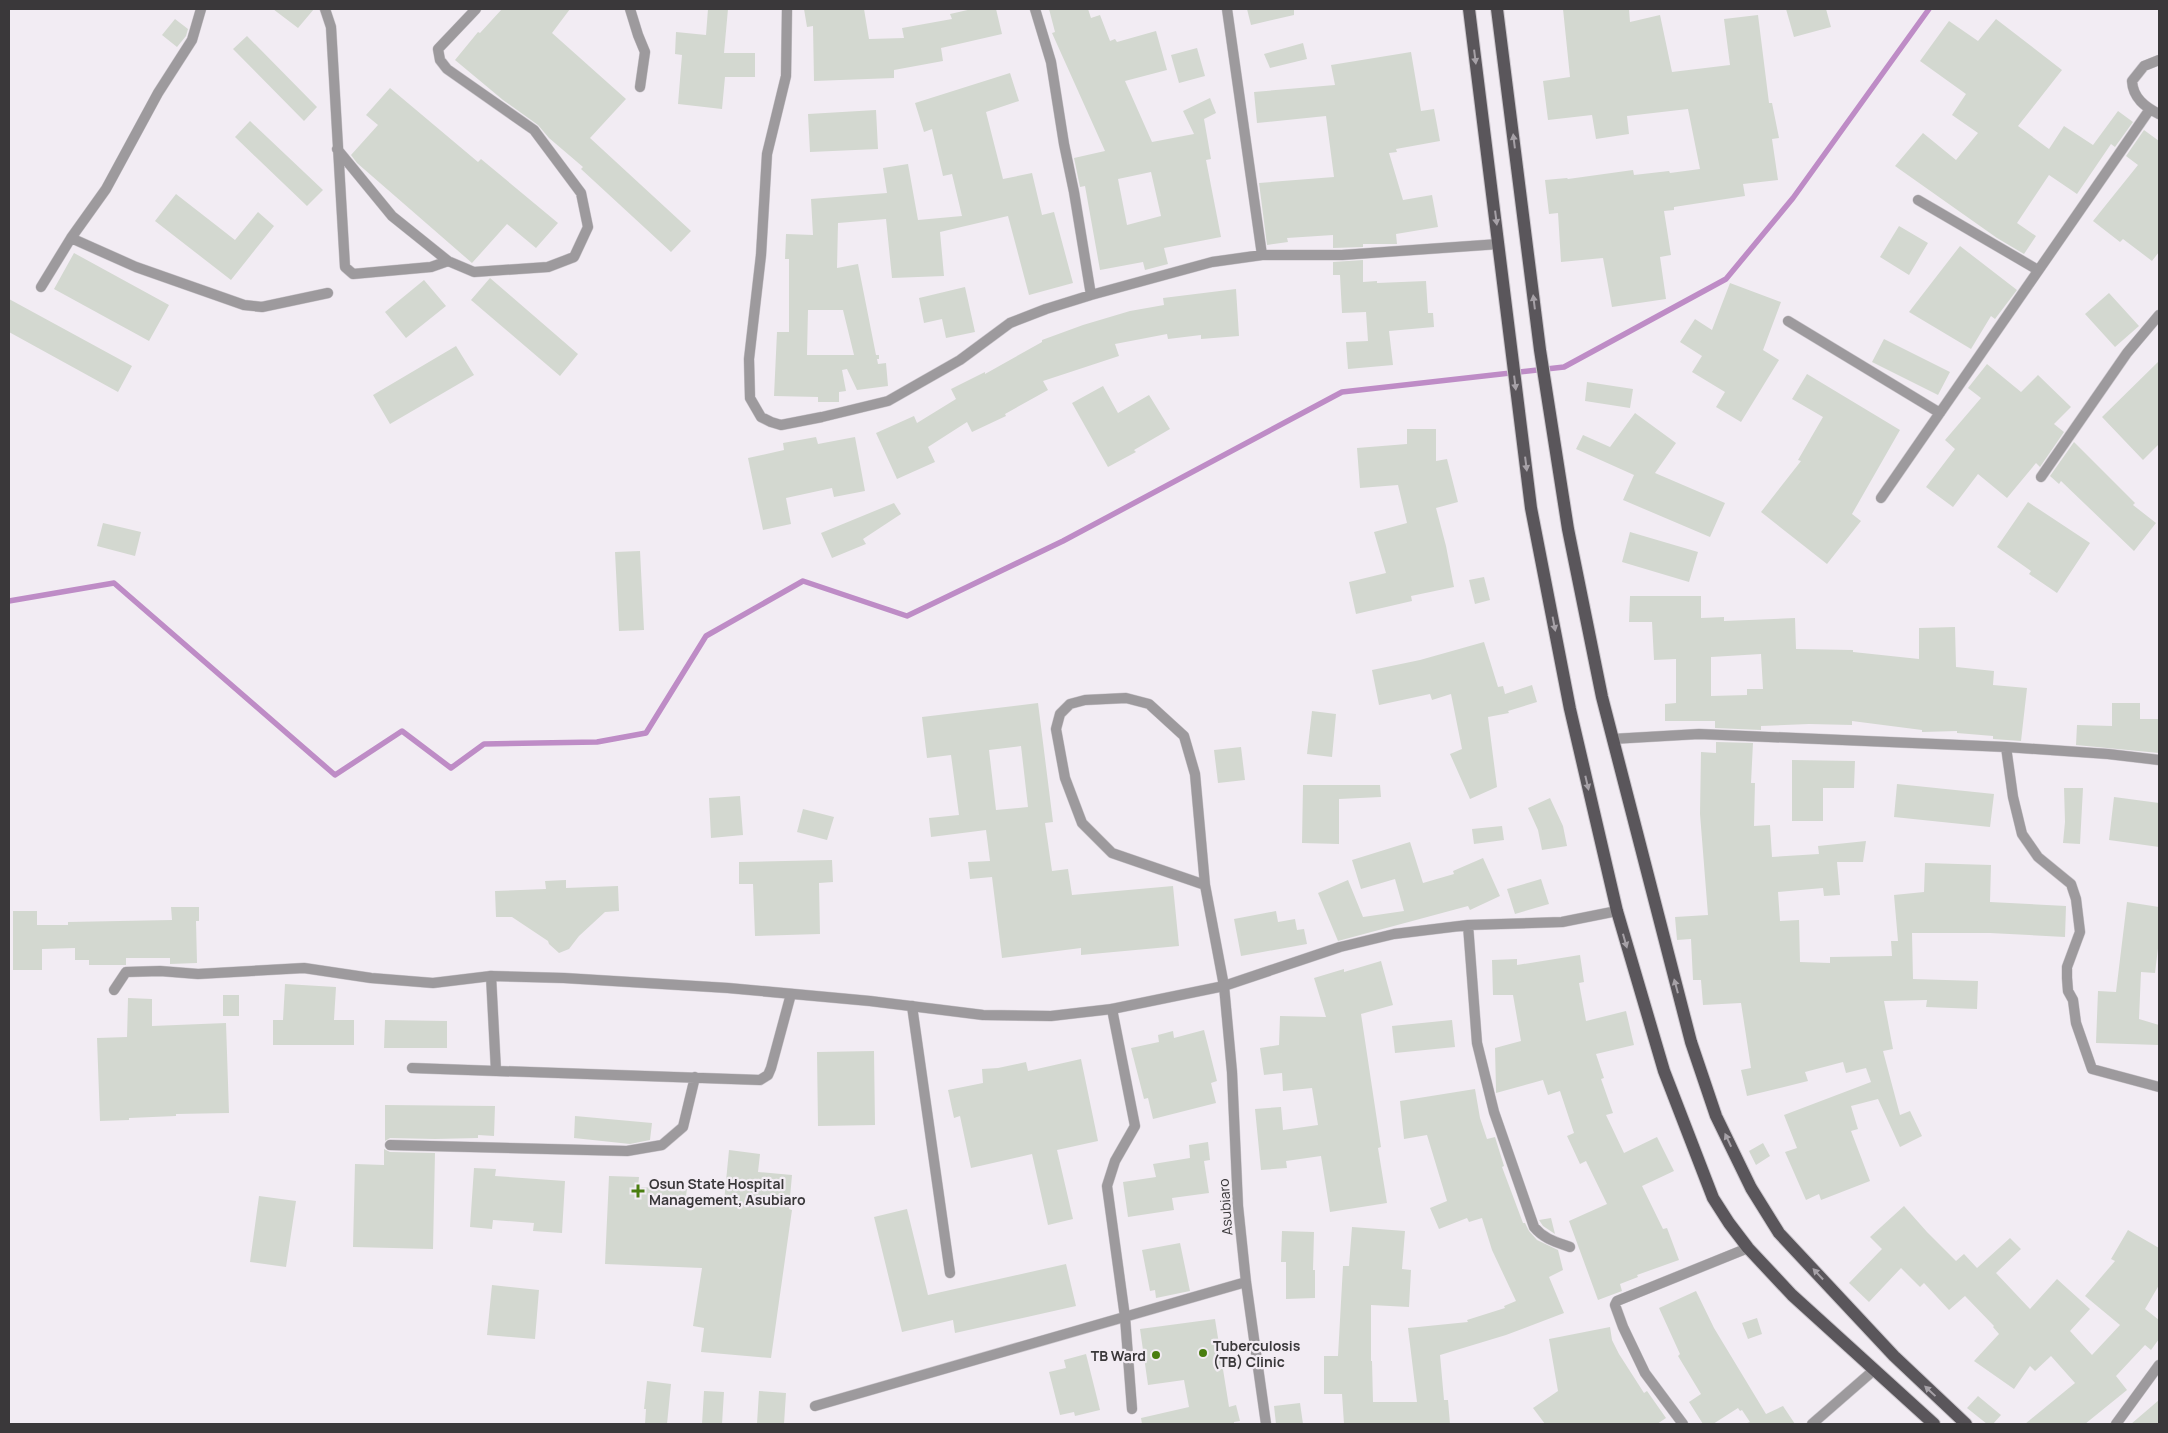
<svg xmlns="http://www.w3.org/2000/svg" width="2168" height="1433" viewBox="0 0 2168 1433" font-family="Manrope,sans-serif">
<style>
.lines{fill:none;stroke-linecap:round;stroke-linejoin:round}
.stream{stroke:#be8cc6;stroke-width:5.5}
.building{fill:#d3d8d0;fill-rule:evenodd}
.service-casing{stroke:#cdc8ce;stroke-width:11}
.minor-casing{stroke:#cdc8ce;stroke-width:11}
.primary-casing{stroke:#cdc8ce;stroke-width:14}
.service{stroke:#9d9a9d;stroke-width:10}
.minor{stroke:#9d9a9d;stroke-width:10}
.primary{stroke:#5a565b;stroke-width:12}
.oneway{fill:#a6a1a7}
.poi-dot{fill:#4a7e10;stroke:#f2ecf3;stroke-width:2}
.labels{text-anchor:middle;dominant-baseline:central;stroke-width:4.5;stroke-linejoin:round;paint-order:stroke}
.poi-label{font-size:14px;font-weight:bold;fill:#3a383a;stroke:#f2ecf3;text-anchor:start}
.street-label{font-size:14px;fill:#3a383a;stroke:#f2ecf3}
</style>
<rect width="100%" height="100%" fill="#f2ecf3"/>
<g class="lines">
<path class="stream" d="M9,601l105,-18 221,192 67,-44 49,37 33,-24 113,-2 49,-9 60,-97 97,-55 104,35 156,-75 279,-149 222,-25 162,-88 67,-81 136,-189"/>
</g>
<path class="building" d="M273,9h41l-16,19z
M502,9h68l-18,24 74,66 -36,39 101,93 -20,21 -90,-83 2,-2 -34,-29 -11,-13 -35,-25 -48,-40 23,-28 2,1z
M708,9h20l-4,44h31v24h-30l-3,32 -44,-5 4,-49 -7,-1 1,-22 30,3z
M804,9h60l5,30 35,-1 -2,-10 50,-9 -2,-5 22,-5h24l6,25 -61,14 2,13 -49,9v8l-80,3 -1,-55 -6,1z
M1049,9h39l3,9 9,-3 10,26 5,-2 2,3 39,-11 11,39 -42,11 27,61 42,-8 -11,-23 27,-13 6,15 -12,6 7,40 -5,1 15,77 -57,11 4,16 -23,6 -2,-8 -43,8 -15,-84 -5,1 -6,-29 31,-7 -53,-118 3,-1zM1151,172l10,44 -34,9 -9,-46z
M1247,9h47v6l-43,10z
M1563,9h66l1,13 30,-7 12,57 58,-7 -6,-46 34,-4 11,88h3l7,35 -7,1 6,41 -35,4 2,12 -71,11v3l-10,1 7,44 -11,2 6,42 -54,8 -9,-49 -42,4 -3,-49 -9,1 -4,-34 22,-2 1,1 65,-9 1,5 35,-4 1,2 30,-4 -12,-60 -61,7 2,18 -33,5 -4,-24 -44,5 -5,-39 27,-4z
M1786,9h40l5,18 -37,10z
M175,19l13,10 -2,7 -9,11 -15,-12z
M1996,19l66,51 -44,56 31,23 15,-23 29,19 25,-34 15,11 -18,25 -4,-3 -34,50 -28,-19 -32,48 19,13 -12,18 -27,-16 -102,-72 28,-33 33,27 22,-27 -26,-18 14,-21 -46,-33 29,-40 29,20z
M247,36l70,71 -13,14 -71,-72z
M1303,43l4,16 -37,9 -6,-14z
M1197,48l8,28 -26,7 -8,-28z
M1411,52l10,59 13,-2 6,32 -44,8 1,3 -8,1 14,47 29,-5 6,32 -42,7 1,10h-34v3l-30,1v-13l-46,3 1,4 -21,3 -8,-62 75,-6 -8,-61 -69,7 -3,-31 81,-7 -4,-20z
M1010,73l9,28 -33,11 17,67 29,-6 10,42 12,-3 19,71 -44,12 -21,-79 -68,16 4,44 -52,2 -6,-59 -48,4 -1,45 21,-4 18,91h3v4h-2l1,5 8,-1 2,23 -31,4 -10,-21 -5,1 4,21 -7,1v10h-21v-5l-44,-1 3,-64h12v-73h-4l1,-25 27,1 -2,-36 76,-6 -4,-25 25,-4 10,56 44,-4 -10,-42 -9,2 -11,-47 -8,3 -9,-29zM808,310h35l11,45h-47z
M390,88l88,74 3,-3 77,64 -22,25 -29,-24 -35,39 -115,-100 -6,-8 27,-30 -12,-10z
M876,110l2,39 -68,3 -2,-38z
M250,121l73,69 -16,16 -72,-69z
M2144,130l15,11v111l-7,9 -29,-22 -3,3 -27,-21 45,-56 -12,-9z
M176,194l59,46 23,-28 16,14 -43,54 -76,-59z
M1899,226l29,17 -19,32 -29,-18z
M1960,246l57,44 -22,29 -4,-3 -20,33 -62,-37z
M74,253l95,52 -20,36 -95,-52z
M1363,260v22l14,-1v2l49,-2 2,32h5l1,14 -45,4 4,34 -45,4 -2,-27 22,-1 -2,-29 -24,1 -2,-38h-7v-13z
M490,278l88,76 -18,22 -89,-76z
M424,280l22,26 -40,32 -21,-26z
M1730,283l51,19 -18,48 16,10 -38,62 -25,-15 9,-15 -33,-20 10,-16 -22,-14 15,-23 17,11z
M965,287l10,45 -29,6 -4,-19 -18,4 -5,-25z
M1236,289l3,47 -38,3v-4l-33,4 -1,-5 -52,10 4,12 -76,25 5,9 -43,24 1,2 -34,16 -5,-10 -39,25 7,15 -38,17 -21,-46 38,-17 3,7 39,-24 -5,-10 34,-17v2l57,-32v-2l41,-15 47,-14 34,-6 -1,-7z
M2109,293l30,33 -24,21 -30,-33z
M9,299l123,67 -14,26 -109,-60z
M1884,339l66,33 -12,23 -66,-33z
M456,346l18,29 -84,49 -17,-29z
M2159,361v83l-16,16 -41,-43z
M1987,364l34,28 17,-17 33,32 -17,17 10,8 -24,35 -4,-4 -29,35 -29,-24 -25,33 -27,-20 29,-38 -10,-9 36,-42 -13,-10z
M1807,374l93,56 -48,84 9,7 -34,43 -66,-52 40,-51 -3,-1 25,-43 -31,-18z
M1587,382l46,7 -3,19 -45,-7z
M1103,386l15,27 31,-18 21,34 -36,21 2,2 -28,15 -36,-64z
M1635,413l41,30 -21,30 70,30 -15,34 -87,-37 11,-25 -58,-26 7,-14 27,12z
M1407,429h29v32l11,-2 11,43 -22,6 10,38 8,41 -43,9 1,5 -56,13 -7,-32 37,-9 -12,-41 33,-9 -9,-38 -38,3 -3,-40 50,-4z
M816,437l2,7 37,-7 10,54 -31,6 -2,-9 -46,10 5,26 -28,6 -15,-72 36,-8 -1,-7z
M2074,442l61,61 -2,2 23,18 -22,28 -73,-70 -2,3 -9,-8z
M2028,502l62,41 -33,50 -28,-19 2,-3 -34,-24z
M894,503l7,11 -38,25 3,5 -34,14 -11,-25z
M103,523l38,9 -6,24 -38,-10z
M1630,532l68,20 -9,30 -67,-20z
M640,551l4,79 -25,1 -4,-79z
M1484,577l6,23 -15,4 -6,-24z
M1630,596h71v22l23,-1v4l71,-3 1,31 57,1v2l66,7v-31l36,-1 1,40 38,4 -1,14 34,3 -6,53 -28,-2v-3l-36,-3v-2l-35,1v-2l-70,-9v4l-43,-1 -48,2v4l-46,-2v-7h-50v-17l11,-1v-44l-22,1 -2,-38h-23zM1761,654l2,35h-16v6l-36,1v-39z
M1484,642l14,45 5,-1 2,8 27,-9 5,17 -29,9 1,2 -21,4 9,70 -27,12 -20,-45 12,-5 -11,-55 -19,6 -2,-6 -51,11 -7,-35 48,-10z
M1038,703l15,119 -8,1 7,48 16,-2 4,26 101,-9 6,60 -98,9v-7l-79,10 -10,-81 -22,2 -2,-17 22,-1 -4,-31 -55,7 -2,-19 30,-3 -8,-60 -24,3 -5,-41zM1021,746l7,61 -32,3 -7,-60z
M2112,703h28v16h19v34l-83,-8 1,-20 35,1z
M1312,711l24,3 -4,43 -25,-3z
M1716,742l37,1 -2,40h4l-1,43 16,-1 2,32 47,-3 -1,-8 48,-5 -3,21h-26l3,33 -16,1 -1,-8 -45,4 2,29 19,-1 1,42 30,1v-6l62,-1 -1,-15h7l-4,-46 30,-3 1,-29 66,2 -1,37 76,4 -1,31 -75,-4h-78l1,46 65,2 -1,28 -51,-2 1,-7 -43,1 9,48 -10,2 17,64 10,-4 12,25 -22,11 -22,-48 -27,7 7,23 -7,2 19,50 -49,19 -2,-6 -13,6 -21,-48 12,-4 -13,-33 87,-33 -5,-14 -20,5 -3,-11 -38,10 3,9 -61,15 -6,-26 10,-2 -10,-65 -38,2 -2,-25h-8l-2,-41 -14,1 -2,-23 33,-2 -8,-101 1,-62 15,1z
M1241,747l4,33 -27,3 -4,-33z
M1792,760l63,1 -1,27h-31v33h-31z
M1897,784l97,10 -4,33 -96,-10z
M1303,785h77l1,12 -42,2v45l-37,-1z
M2064,788h19l-3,56 -17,-1 2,-21z
M740,796l3,39 -32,3 -2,-40z
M2114,797l45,6v44l-50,-7z
M1550,798l13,28 4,20 -25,4 -4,-20 -10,-22z
M803,809l31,8 -7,23 -30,-8z
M1502,826l2,14 -30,4 -2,-15z
M1410,842l13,41 31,-9 -1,-3 30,-13 17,38 -30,14 -2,-4 -130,35 -20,-48 30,-13 15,37 41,-6 -9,-32 -34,10 -9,-29z
M832,860l1,22 -14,1 1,51 -65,2 -2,-52h-14v-22z
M1541,879l8,25 -34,10 -8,-25z
M566,880v8l52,-2 1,25 -14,1 -26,24 -10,13 -10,4 -10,-9 -1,-3 -36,-24h-16l-1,-26 51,-2 -1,-8z
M2127,902l32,5v33l-4,33 -14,-1 -2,47 20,6v20l-63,-2 2,-52 18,1z
M171,907h28v14h-3l1,42 -27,1v-6h-44v7h-37v-5h-14v-12l-33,1v21h-29v-59h24v14h31v-3l104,-2z
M1276,911l2,11 17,-3 2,11 7,-1 3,15 -66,12 -7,-37z
M1580,955l4,27 -5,1 7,38 40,-10 8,34 -38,9 8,24 -3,1 12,34 -7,2 18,38 33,-16 17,34 -32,15 21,43 4,-1 12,32 -42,15 1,2 -18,7 2,7 -24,9 -29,-79 38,-17 -21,-43 -6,3 -13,-28 7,-3 -14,-42 -12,4 -5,-15 -47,13v-3l-1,-42 26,-7 -8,-46h-20l-1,-35 25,-1v6z
M1381,961l12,44 -32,9 20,133 -3,1 9,55 -57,9 -9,-56 -35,5 1,7 -26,2 -6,-61 26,-2 2,23 35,-5 -6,-37 -29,3 -1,-18 -18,2 -4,-27 19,-3 1,-29 46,1 -12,-39 30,-9v3z
M285,984l51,3 -2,33h20v25h-81v-25h10z
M223,995h16v21h-16z
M128,998l24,1v27l74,-3 3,90 -53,1v2l-47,2v2l-29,1 -3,-83 30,-1z
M385,1020l62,1v27h-63z
M1452,1020l3,27 -60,6 -3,-27z
M1204,1030l13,51 -6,2 5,20 -63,16 -5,-21 -4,1 -13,-51 28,-6 -1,-7 15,-4 1,7z
M874,1051l1,74 -57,1 -1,-74z
M1081,1059l17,82 -41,9 16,69 -25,6 -16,-71 -61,14 -11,-52 -6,2 -6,-28 35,-7 -1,-14 16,-1 28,-6 2,9z
M1475,1089l5,29 7,21 8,-2 9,29 -2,1 21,56h2l4,8 8,9 21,10 5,20 -14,7 15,36 -58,22 -66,20 4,45h4l2,24h-106l-2,-30h-18v-38h14l5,-90h6l3,-39 53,4 -3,38 9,1 -2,37 -38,-2v56h1l1,41h44l-9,-74 60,-6 -1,-2 38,-12 -1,-2 12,-5 -24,-51 -10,-32 -13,4 -2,-4 -28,11 -9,-21 17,-7 -20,-66 -23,4 -4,-38z
M385,1105l110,1 -1,30 -16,-1v3l-43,1 -45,-1 -5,3z
M575,1116l77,7 -2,17 -20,4 -56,-6z
M1208,1142l2,18 -6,1 5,32 -37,5 2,12 -46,7 -5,-35 33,-5 -3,-13 37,-6 -1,-13z
M1763,1143l7,13 -14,9 -7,-14z
M384,1149l6,3 45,1 -2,96 -80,-2 2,-83 29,1z
M729,1150l31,4 -2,18 34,3 -3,34 3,1 -21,148 -70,-6 3,-24 -11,-2 9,-58 -97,-4 4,-88 30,1 -1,10 49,2 -1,7 38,6z
M474,1168l22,1 -1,7 70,5 -3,52 -29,-2 1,-8 -41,-3 -1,9 -22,-2z
M259,1196l37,5 -10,66 -36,-5z
M1904,1206l23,26 29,29 8,-7 13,14 33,-30 11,11 -25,24 34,36 27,-30 33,30 -20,22 22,24 28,-30 -35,-29 30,-35 -4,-2 17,-29 31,18v37l-14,24 14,11v19l-8,11 -6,-5 -29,31 11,14 -42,34h-60l50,-41 -24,-27 -16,15 -5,-5 -16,23 -40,-28 25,-27 -6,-7 1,-1 -29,-30 -16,14 -25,-27 -4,4 -19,-19 -32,34 -20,-19 33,-34 -12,-12z
M907,1209l21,86 138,-31 10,42 -121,27 -2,-13 -51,12 -28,-115z
M1551,1218l4,16 -12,-8 -4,-6z
M1282,1231l32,1 -1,38h2v28l-29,1v-37h-5z
M1180,1243l10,48 -34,7 -1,-8 -5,1 -8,-41z
M492,1285l47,5 -4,49 -48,-4z
M1696,1291l18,37 52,86 17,-8 12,18h-51l6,-2 -8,-12 -2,1 -2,-3 -25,16h-10l-14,-22 12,-8 -23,-38 2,-2 -21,-46z
M1757,1318l5,16 -14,5 -6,-16z
M1215,1319l14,88 7,-2 4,16 -6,1v2h-92l-1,-6 48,-11 -5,-27 -36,5 -8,-56z
M1610,1327l2,13 7,14 25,39 3,-2 19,27 -9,6h-112l-12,-16 25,-17 -9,-52z
M1086,1354l14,56 -25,6 -1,-4 -14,3 -11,-43 17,-4 -2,-8z
M647,1381l24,3 -4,40h-22l1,-15h-2z
M704,1391l20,1 -2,32h-20z
M759,1391l27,2 -2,31h-27z
M1978,1396l23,19 -8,9h-6l-20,-16z
M2159,1400v24h-28z
M1300,1403l3,21h-27l-2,-18z"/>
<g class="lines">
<g class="service-casing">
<path id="service" d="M1205,885l-93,-32 -30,-30 -17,-45 -9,-49 4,-15 10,-10 15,-4 41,-2 23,6 35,32 11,38 10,111 19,101 8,86 6,134 8,76 20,142
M491,976l5,95
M912,1006l38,267
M1112,1009l23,117 -20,35 -8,25 18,131 7,92
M412,1068l348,12 8,-5 3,-7 20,-74
M390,1145l237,6 35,-6 21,-18 12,-50
M815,1406l431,-124"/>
</g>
<g class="minor-casing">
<path id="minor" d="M325,9l6,18 14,240 8,7 78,-7 17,-6
M630,9l8,26 7,17 -5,35
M787,9l-1,67 -19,78 -6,101 -12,104 1,39 11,19 10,5 10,3 41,-8 66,-16 72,-41 50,-37 36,-14 45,-14 121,-33 50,-7h80l157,-11
M1035,9l16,53 13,82 10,48 17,103
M1227,9l35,246
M2159,60l-15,6 -12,15c1,17 13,26 27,33
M337,149l55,67 56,45 26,11 74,-5 26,-10 14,-30 -7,-34 -47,-63 -87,-61 -7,-9 -2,-11 38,-40
M1918,200l120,70
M71,238l65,29 108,38 18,2 66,-14
M41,287l30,-49 35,-49 52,-96 34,-53 9,-31
M1788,321l152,92
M2041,477l86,-124 32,-38
M1881,498l269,-389
M1612,739l87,-5 307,13 102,7 51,6
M2006,747l7,50 9,37 16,23 33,27 5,15 4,33 -13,35v11l1,13 5,9 3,23 16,46 67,18
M1468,925l9,118 17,69 40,115c10,12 22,15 36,20
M114,990l12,-18 34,-1 38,3 106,-6 67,10 62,5 58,-7 73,2 164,10 142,13 113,14 68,1 61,-7 112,-23 116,-39 54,-13 74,-9 94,-3 55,-11
M1683,1424l-38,-51 -22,-46 -8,-22 2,-4 131,-53
M1812,1424l62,-54
M2116,1424l43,-59"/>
</g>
<g class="primary-casing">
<path id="primary" d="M1469,9l62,499 39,201 47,202 47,160 49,127 16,25 19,25 44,47 142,129
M1497,9l43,341 28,179 34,168 89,345 25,74 35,72 28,45 115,123 72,68"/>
</g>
<use href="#service" class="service"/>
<use href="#minor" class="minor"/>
<use href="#primary" class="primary"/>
</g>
<defs><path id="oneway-solid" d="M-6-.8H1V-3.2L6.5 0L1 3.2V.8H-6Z" transform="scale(1.25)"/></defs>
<g class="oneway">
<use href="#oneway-solid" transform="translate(1475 57) rotate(83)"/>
<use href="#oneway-solid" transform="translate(1514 141) rotate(-97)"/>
<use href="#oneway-solid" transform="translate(1496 218) rotate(83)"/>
<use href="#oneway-solid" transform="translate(1534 302) rotate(-97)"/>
<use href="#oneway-solid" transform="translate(1515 383) rotate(83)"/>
<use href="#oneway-solid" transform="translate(1526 464) rotate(83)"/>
<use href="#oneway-solid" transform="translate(1554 624) rotate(79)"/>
<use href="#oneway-solid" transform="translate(1587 783) rotate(77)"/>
<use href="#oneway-solid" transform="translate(1625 941) rotate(74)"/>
<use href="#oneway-solid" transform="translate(1676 986) rotate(-105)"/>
<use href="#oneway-solid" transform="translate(1728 1140) rotate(-115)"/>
<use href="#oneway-solid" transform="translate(1818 1274) rotate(-133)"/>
<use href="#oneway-solid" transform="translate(1930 1391) rotate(-137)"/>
</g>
<g class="poi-dot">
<path d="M635.5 1183.5h5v5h5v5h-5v5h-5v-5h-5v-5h5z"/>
<circle cx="1203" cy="1353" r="5"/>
<circle cx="1156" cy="1355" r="5"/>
</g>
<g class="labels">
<g class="poi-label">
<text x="649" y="1183">Osun State Hospital<tspan x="649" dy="16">Management, Asubiaro</tspan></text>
<text x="1213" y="1345">Tuberculosis<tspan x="1213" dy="16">(TB) Clinic</tspan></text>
<text x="1146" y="1355" text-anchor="end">TB Ward</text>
</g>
<g class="street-label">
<text transform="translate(1225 1207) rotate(-94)">Asubiaro</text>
</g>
</g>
<rect width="2168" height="1433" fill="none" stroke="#3a383a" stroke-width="20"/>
</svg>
